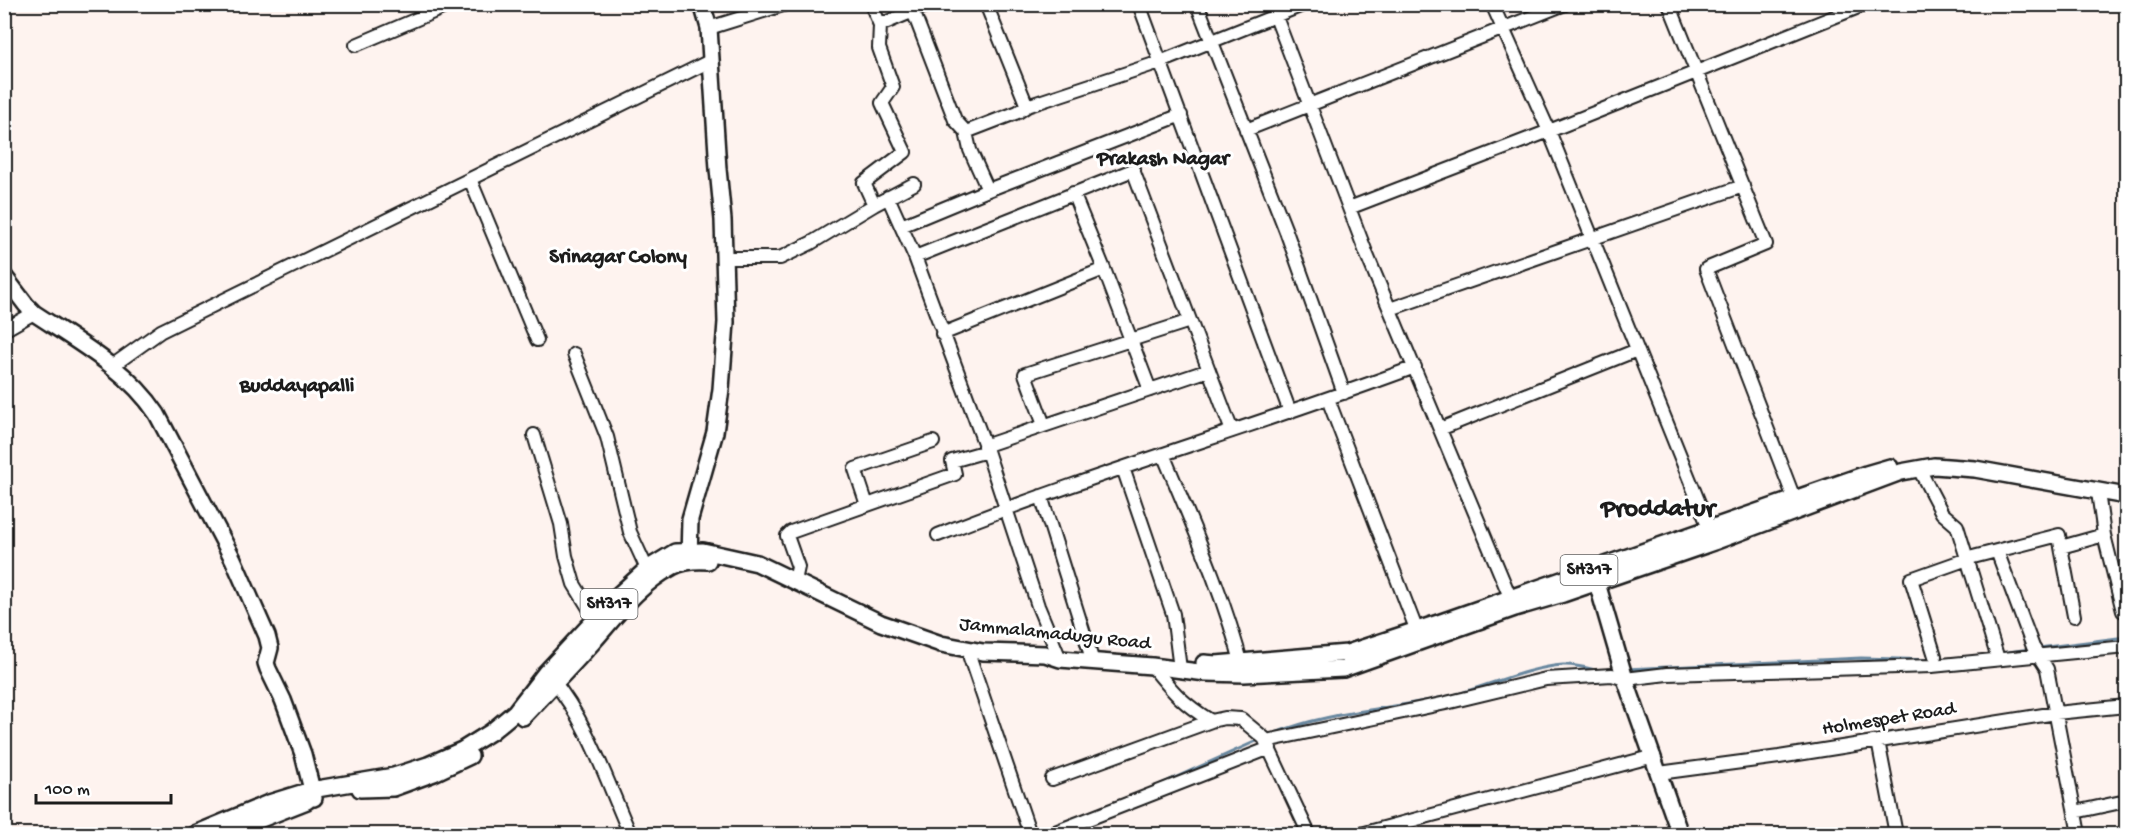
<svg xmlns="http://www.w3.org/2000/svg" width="2131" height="839" viewBox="0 0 2131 839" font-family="'Gochi Hand',sans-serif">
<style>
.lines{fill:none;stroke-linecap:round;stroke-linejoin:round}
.stream{stroke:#67879f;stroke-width:3}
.minor-casing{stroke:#1c1c1c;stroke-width:16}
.major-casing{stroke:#1c1c1c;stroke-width:20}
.minor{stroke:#fff;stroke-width:12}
.major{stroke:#fff;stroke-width:15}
.labels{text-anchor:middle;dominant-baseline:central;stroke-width:6;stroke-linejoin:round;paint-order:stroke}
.shield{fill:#fff;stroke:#606060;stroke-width:1.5}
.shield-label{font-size:18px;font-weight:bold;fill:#1c1c1c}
.street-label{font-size:20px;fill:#1c1c1c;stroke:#fff}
.neighbourhood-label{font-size:21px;font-weight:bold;fill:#1c1c1c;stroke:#fff}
.district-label{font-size:26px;font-weight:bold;fill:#1c1c1c;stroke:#fff}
</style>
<rect width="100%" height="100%" fill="#fef3ef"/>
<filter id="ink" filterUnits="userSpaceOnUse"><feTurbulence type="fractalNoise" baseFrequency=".0167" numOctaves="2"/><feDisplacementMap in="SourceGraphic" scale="12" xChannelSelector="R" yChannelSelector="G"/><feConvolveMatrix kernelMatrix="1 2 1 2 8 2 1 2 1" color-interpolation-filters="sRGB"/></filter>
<g filter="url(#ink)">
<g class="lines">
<path class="stream" d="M2039,648l87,-11
M2001,653l29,-4
M1626,669l235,-11 73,2
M1273,734c60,-25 126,-24 188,-41 31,-9 70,-26 102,-28 12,-1 24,3 36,6
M1161,784l100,-45
M1032,832l25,-7
M968,834l24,-4 33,3"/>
<g class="minor-casing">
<path id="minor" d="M986,4l41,102
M1139,4l151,408
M1197,4l89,227 58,162
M1271,4l96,251 146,349
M1492,4l57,127 163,404
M1669,4l97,240 -60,25 91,237
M913,11l42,109 11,12 4,18 18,40
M880,25l50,-21
M709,28l77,-24
M356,45l96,-41
M1246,130l319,-126
M966,132l52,-20 9,-6 133,-44 145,-58
M470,179l67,161
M1073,193l31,76
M888,197l13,29
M874,205l40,-21
M1349,208l200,-77 317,-127
M915,257l218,-87 99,261
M725,258h55l31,-15 63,-38 -10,-22 41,-31 -23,-49 11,-16 -14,-39 1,-23 -9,-21
M1390,309l353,-123
M4,330l30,-17
M942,334l162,-65 46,121
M574,354l33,83 23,95 17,37
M112,366l49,-35 549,-270
M1328,399l92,240
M1044,425l-19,-51 165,-53
M1440,429l197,-79
M534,435l27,89 5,32 8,28 21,34
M984,446l225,-76
M1163,454c29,70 61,141 80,215
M1123,468l50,146 7,55
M1919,469l23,44 15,13 41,133
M1041,496l52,166
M867,505l-12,-36 78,-27
M938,535c156,-62 319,-109 477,-168
M2104,535l19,76
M2061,547l13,69
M1997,551l36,96 14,22 32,165
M795,581l3,-14 -11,-31 4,-4 164,-58 -3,-13 35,-10
M1935,656l-24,-77 62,-22 86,-22 2,12 43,-12 -6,-43
M970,658l60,176
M1060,659l-22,-53 -51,-155 -72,-194 -14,-31 87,-36 193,-75
M1152,666c21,26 30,37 59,55
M551,678c37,44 56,104 79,156
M1266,741l180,-38 100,-24 66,-4 13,4 42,-5 265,-8 194,-19
M1878,741l18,93
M1659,773l120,-16 277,-44 70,-7
M1052,779l159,-58 14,-3 16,1 23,19 45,96
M2075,812l51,-11
M1050,834l220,-86
M1361,834l293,-78"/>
</g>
<g class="major-casing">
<path id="major" d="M4,276l22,29 8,8c44,29 93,56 123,101l76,145 34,77 3,12 -4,15 2,6 15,31 20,54 11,44
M689,560l1,-41 25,-87 6,-43 5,-67 -3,-102 -5,-51 -9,-141 -7,-24
M1597,583l28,96 55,155
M1204,663l12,1 131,-11 91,-30 428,-149 24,-7
M523,717c23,-25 47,-49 69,-74 24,-27 47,-59 80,-76 11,-6 23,-7 36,-6
M360,789l33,-1 41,-15 36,-17
M195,834l74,-31 42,-13 83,-14 34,-11 34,-15 29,-18 24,-20 31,-40 69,-74 32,-29 28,-17 28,-1 54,12 124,60 60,21 42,8 62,2 15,5 92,7 54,7 38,1 99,-5 172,-61 48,-14 151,-52 187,-70 33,-6 41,3 151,27
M223,834l84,-33"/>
</g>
<use href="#minor" class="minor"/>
<use href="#major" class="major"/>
</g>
</g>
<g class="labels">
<g class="shield">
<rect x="1560.5" y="555" width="57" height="30" rx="4.5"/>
<rect x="580.5" y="589" width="57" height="30" rx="4.5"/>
</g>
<g class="shield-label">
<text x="1589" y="570">SH317</text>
<text x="609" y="604">SH317</text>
</g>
<g class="street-label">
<text transform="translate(1055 635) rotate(6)">Jammalamadugu Road</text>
<text transform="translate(1889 720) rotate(-9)">Holmespet Road</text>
</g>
<g class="neighbourhood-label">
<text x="1163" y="160">Prakash Nagar</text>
<text x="618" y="258">Srinagar Colony</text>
<text x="297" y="387">Buddayapalli</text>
</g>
<g class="district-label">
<text x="1658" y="510">Proddatur</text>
</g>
</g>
<rect width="2131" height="839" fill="none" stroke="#fff" stroke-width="24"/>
<rect x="12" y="12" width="2107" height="815" fill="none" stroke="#1c1c1c" stroke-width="2" filter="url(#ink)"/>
<path d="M36 794v9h135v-9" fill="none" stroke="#1c1c1c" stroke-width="3"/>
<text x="45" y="794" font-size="18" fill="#1c1c1c" stroke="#ffffff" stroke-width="4.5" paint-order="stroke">100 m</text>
</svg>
